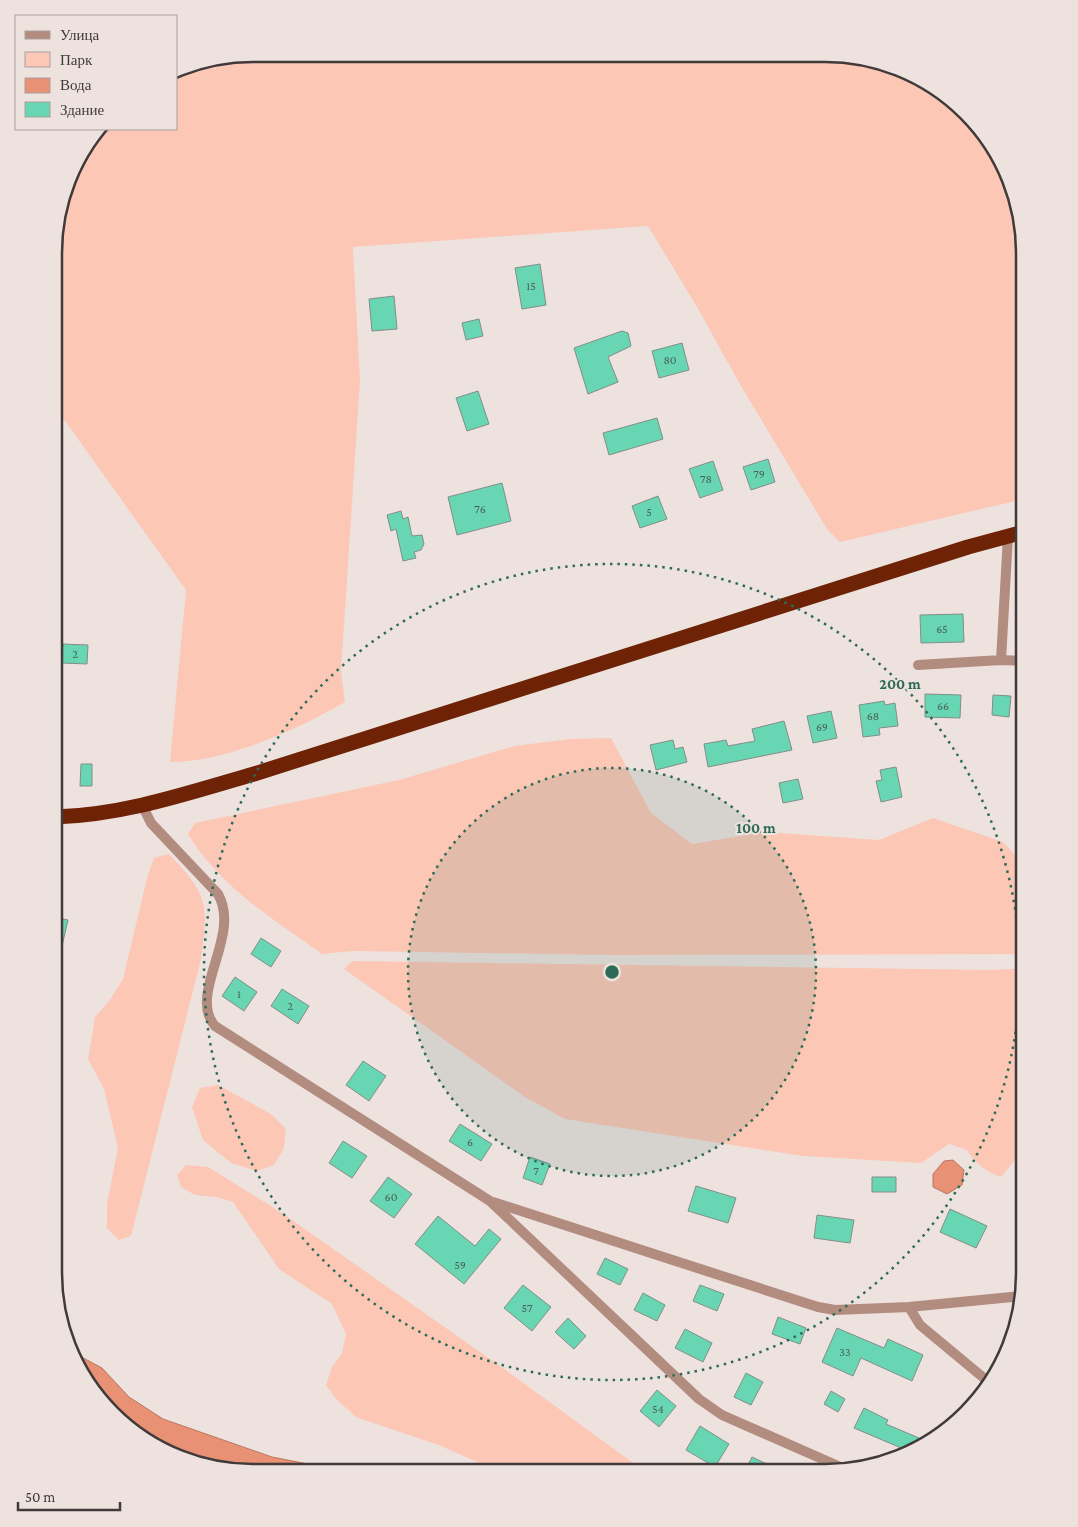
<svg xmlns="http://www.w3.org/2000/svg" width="1078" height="1527" viewBox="0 0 1078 1527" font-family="'Crimson Pro',serif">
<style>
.green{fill:#fdc7b6}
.water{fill:#e89175;stroke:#b67763}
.building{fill:#68d6b3;stroke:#838d89}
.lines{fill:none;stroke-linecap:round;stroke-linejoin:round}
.street{stroke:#b38c80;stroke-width:10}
.highway{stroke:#6f2306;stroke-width:15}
.ring{fill:none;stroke:#2d6b58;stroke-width:2.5;stroke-dasharray:2.5 5}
.labels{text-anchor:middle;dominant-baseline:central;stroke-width:4;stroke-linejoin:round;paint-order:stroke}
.number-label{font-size:12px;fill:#4a6258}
.rim{fill:none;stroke:#403b3a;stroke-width:2.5}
.centre{fill:#2d6b58;stroke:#eee2df;stroke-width:2.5}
.ring-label{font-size:15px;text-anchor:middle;font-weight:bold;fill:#2d6b58;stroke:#eee2df;stroke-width:4;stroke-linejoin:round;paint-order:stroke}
</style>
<rect width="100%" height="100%" fill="#eee2df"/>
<path class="green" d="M253,54l598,1 50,14 45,26 58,70 20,88v246l-184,43 -13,-13 -86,-143 -44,-79 -49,-81 -295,21 7,134 -19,290 4,31c-48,28 -119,60 -175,60l16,-172 -131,-183v-180l25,-73 21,-25h75v-57l13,-8z
M611,738l40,75 41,31 74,-12 113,8 54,-22 70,24 21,22v90l-409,1 -263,-4 -30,3c-48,-34 -103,-68 -134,-120l7,-11 204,-43 115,-34 56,-7z
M169,854c39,41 40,50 32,105l-70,277 -12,4 -12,-12v-24l11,-56 -14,-59 -16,-30 7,-42 14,-16 14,-22 24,-101 7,-20z
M352,961l642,9 30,-2v181l-23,28c-16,-6 -25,-13 -34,-27l-18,-6 -28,19 -118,-7 -238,-37 -40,-22 -181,-128z
M218,1085l53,29 15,15 -2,19 -10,17 -17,6 -26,-8 -28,-23 -11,-33 8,-19z
M186,1165l22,2 74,46 218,153 147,107 -147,-1 -59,-26 -85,-29 -20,-18 -10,-14 6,-18 10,-14 4,-19 -14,-30 -53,-35 -46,-67 -17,-5 -21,-2 -14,-8 -4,-12z"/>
<path class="water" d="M953,1160l11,10 -2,15 -15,9 -14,-7v-13l11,-13z
M72,1352l30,16 27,29 34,22 109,38 77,15h-122l-85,-33 -39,-34 -29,-43z"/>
<path class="building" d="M540,264l6,41 -24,4 -7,-41z
M394,296l3,33 -25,2 -3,-32z
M479,319l4,17 -17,4 -4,-17z
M622,331l6,2 3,13 -23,11 10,25 -30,12 -14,-46z
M682,343l7,27 -30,8 -7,-27z
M478,391l11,33 -22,7 -11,-33z
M657,418l6,21 -54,16 -6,-22z
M768,459l7,23 -24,8 -8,-23z
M713,461l10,29 -23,8 -11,-29z
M502,483l9,38 -54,14 -9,-38z
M658,496l9,23 -27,9 -8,-22z
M401,511l2,8 5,-2 4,19 10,-1 2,9 -3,6 -7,2 2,6 -13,3 -7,-32 -5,2 -4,-16z
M963,614l1,28 -43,1 -1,-28z
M63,644l25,1 -1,19 -25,-1z
M925,694l36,1 -1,23 -35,-1z
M993,695l18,1 -2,21 -17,-2z
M884,701l1,4 10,-2 3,23 -19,2 1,7 -17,2 -4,-32z
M831,711l6,27 -24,5 -6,-27z
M784,721l8,29 -84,17 -4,-23 22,-4 2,6 27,-5 -3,-12z
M673,740l2,9 8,-2 4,15 -31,8 -6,-25z
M81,764h11v22h-12z
M896,767l6,30 -21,5 -5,-21 6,-1 -2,-10z
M798,779l5,20 -20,4 -4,-20z
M54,917l14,3 -9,39h-5z
M261,938l20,13 -10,16 -20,-13z
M235,977l22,15 -13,19 -22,-15z
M282,989l27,17 -11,18 -27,-18z
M363,1061l23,15 -17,25 -23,-16z
M460,1124l32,20 -11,17 -32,-20z
M343,1141l24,15 -15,22 -23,-15z
M530,1157l20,7 -8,21 -19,-7z
M388,1177l24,17 -18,24 -24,-17z
M872,1177h24v15h-24z
M696,1186l40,12 -8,25 -40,-12z
M950,1209l37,17 -11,22 -36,-16z
M817,1215l37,5 -4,23 -36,-5z
M438,1216l37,30 14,-17 12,10 -37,45 -49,-40z
M605,1258l23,11 -8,16 -23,-11z
M523,1285l28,22 -19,24 -28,-23z
M700,1285l24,9 -7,17 -24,-10z
M643,1293l22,12 -8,16 -23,-11z
M778,1317l28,11 -6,16 -28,-10z
M568,1318l18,18 -12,13 -19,-17z
M837,1328l47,20 4,-9 35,16 -11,26 -51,-23 -8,18 -31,-14z
M685,1329l27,14 -9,19 -28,-14z
M746,1373l17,9 -12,23 -17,-8z
M657,1390l19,16 -17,21 -19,-16z
M831,1391l14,8 -7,13 -14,-8z
M864,1408l24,12 -2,4 33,14 -6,15 -59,-25z
M700,1426l29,18 -14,23 -29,-17z
M752,1457l34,16h-42z"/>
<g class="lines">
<path class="street" d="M1001,660l7,-124
M918,665l83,-5 23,1
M143,807l8,16 67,71c24,42 -31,100 -3,132l275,175 209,198 23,16 123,54
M493,1202l325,105 17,3 74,-3 113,-11
M909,1307l11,18 71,59"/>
<path class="highway" d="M55,817c69,-2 133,-24 199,-43l714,-227 56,-15"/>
</g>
<circle cx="612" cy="972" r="204" fill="#2d6b58" fill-opacity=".12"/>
<g class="ring">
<circle cx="612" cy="972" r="204"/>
<circle cx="612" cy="972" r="408"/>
</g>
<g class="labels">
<g class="number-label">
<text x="531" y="286">15</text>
<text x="670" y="360">80</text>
<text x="759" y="474">79</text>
<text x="706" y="479">78</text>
<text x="480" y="509">76</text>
<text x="649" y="512">5</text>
<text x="942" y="629">65</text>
<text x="75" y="654">2</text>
<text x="943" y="706">66</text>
<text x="873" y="716">68</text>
<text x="822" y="727">69</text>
<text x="239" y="994">1</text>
<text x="290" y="1006">2</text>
<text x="470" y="1142">6</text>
<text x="536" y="1171">7</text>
<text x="391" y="1197">60</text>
<text x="460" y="1265">59</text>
<text x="527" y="1308">57</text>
<text x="845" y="1352">33</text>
<text x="658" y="1409">54</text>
</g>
</g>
<path d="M0 0H1078V1527H0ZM253 62H825A191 191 0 0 1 1016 253V1273A191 191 0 0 1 825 1464H253A191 191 0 0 1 62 1273V253A191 191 0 0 1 253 62Z" fill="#eee2df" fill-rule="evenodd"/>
<path class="rim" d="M253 62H825A191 191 0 0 1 1016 253V1273A191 191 0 0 1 825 1464H253A191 191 0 0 1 62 1273V253A191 191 0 0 1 253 62Z"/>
<circle cx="612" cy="972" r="8" class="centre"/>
<g class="ring-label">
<text x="900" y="689">200 m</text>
<text x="756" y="833">100 m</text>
</g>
<rect x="15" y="15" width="162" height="115" fill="#eee2df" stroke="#a89f9d"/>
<rect x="25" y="31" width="25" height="8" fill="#b38c80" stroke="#a89f9d"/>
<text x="60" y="40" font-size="15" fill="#403b3a">Улица</text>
<rect x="25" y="52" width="25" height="15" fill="#fdc7b6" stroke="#a89f9d"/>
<text x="60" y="65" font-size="15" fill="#403b3a">Парк</text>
<rect x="25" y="78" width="25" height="15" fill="#e89175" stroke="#a89f9d"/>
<text x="60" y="90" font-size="15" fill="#403b3a">Вода</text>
<rect x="25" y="102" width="25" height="15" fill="#68d6b3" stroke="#a89f9d"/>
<text x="60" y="115" font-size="15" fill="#403b3a">Здание</text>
<path d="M18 1502v8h102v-8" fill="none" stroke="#403b3a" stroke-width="2.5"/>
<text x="25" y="1502" font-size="15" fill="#403b3a" stroke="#eee2df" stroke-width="4" paint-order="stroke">50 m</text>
</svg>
